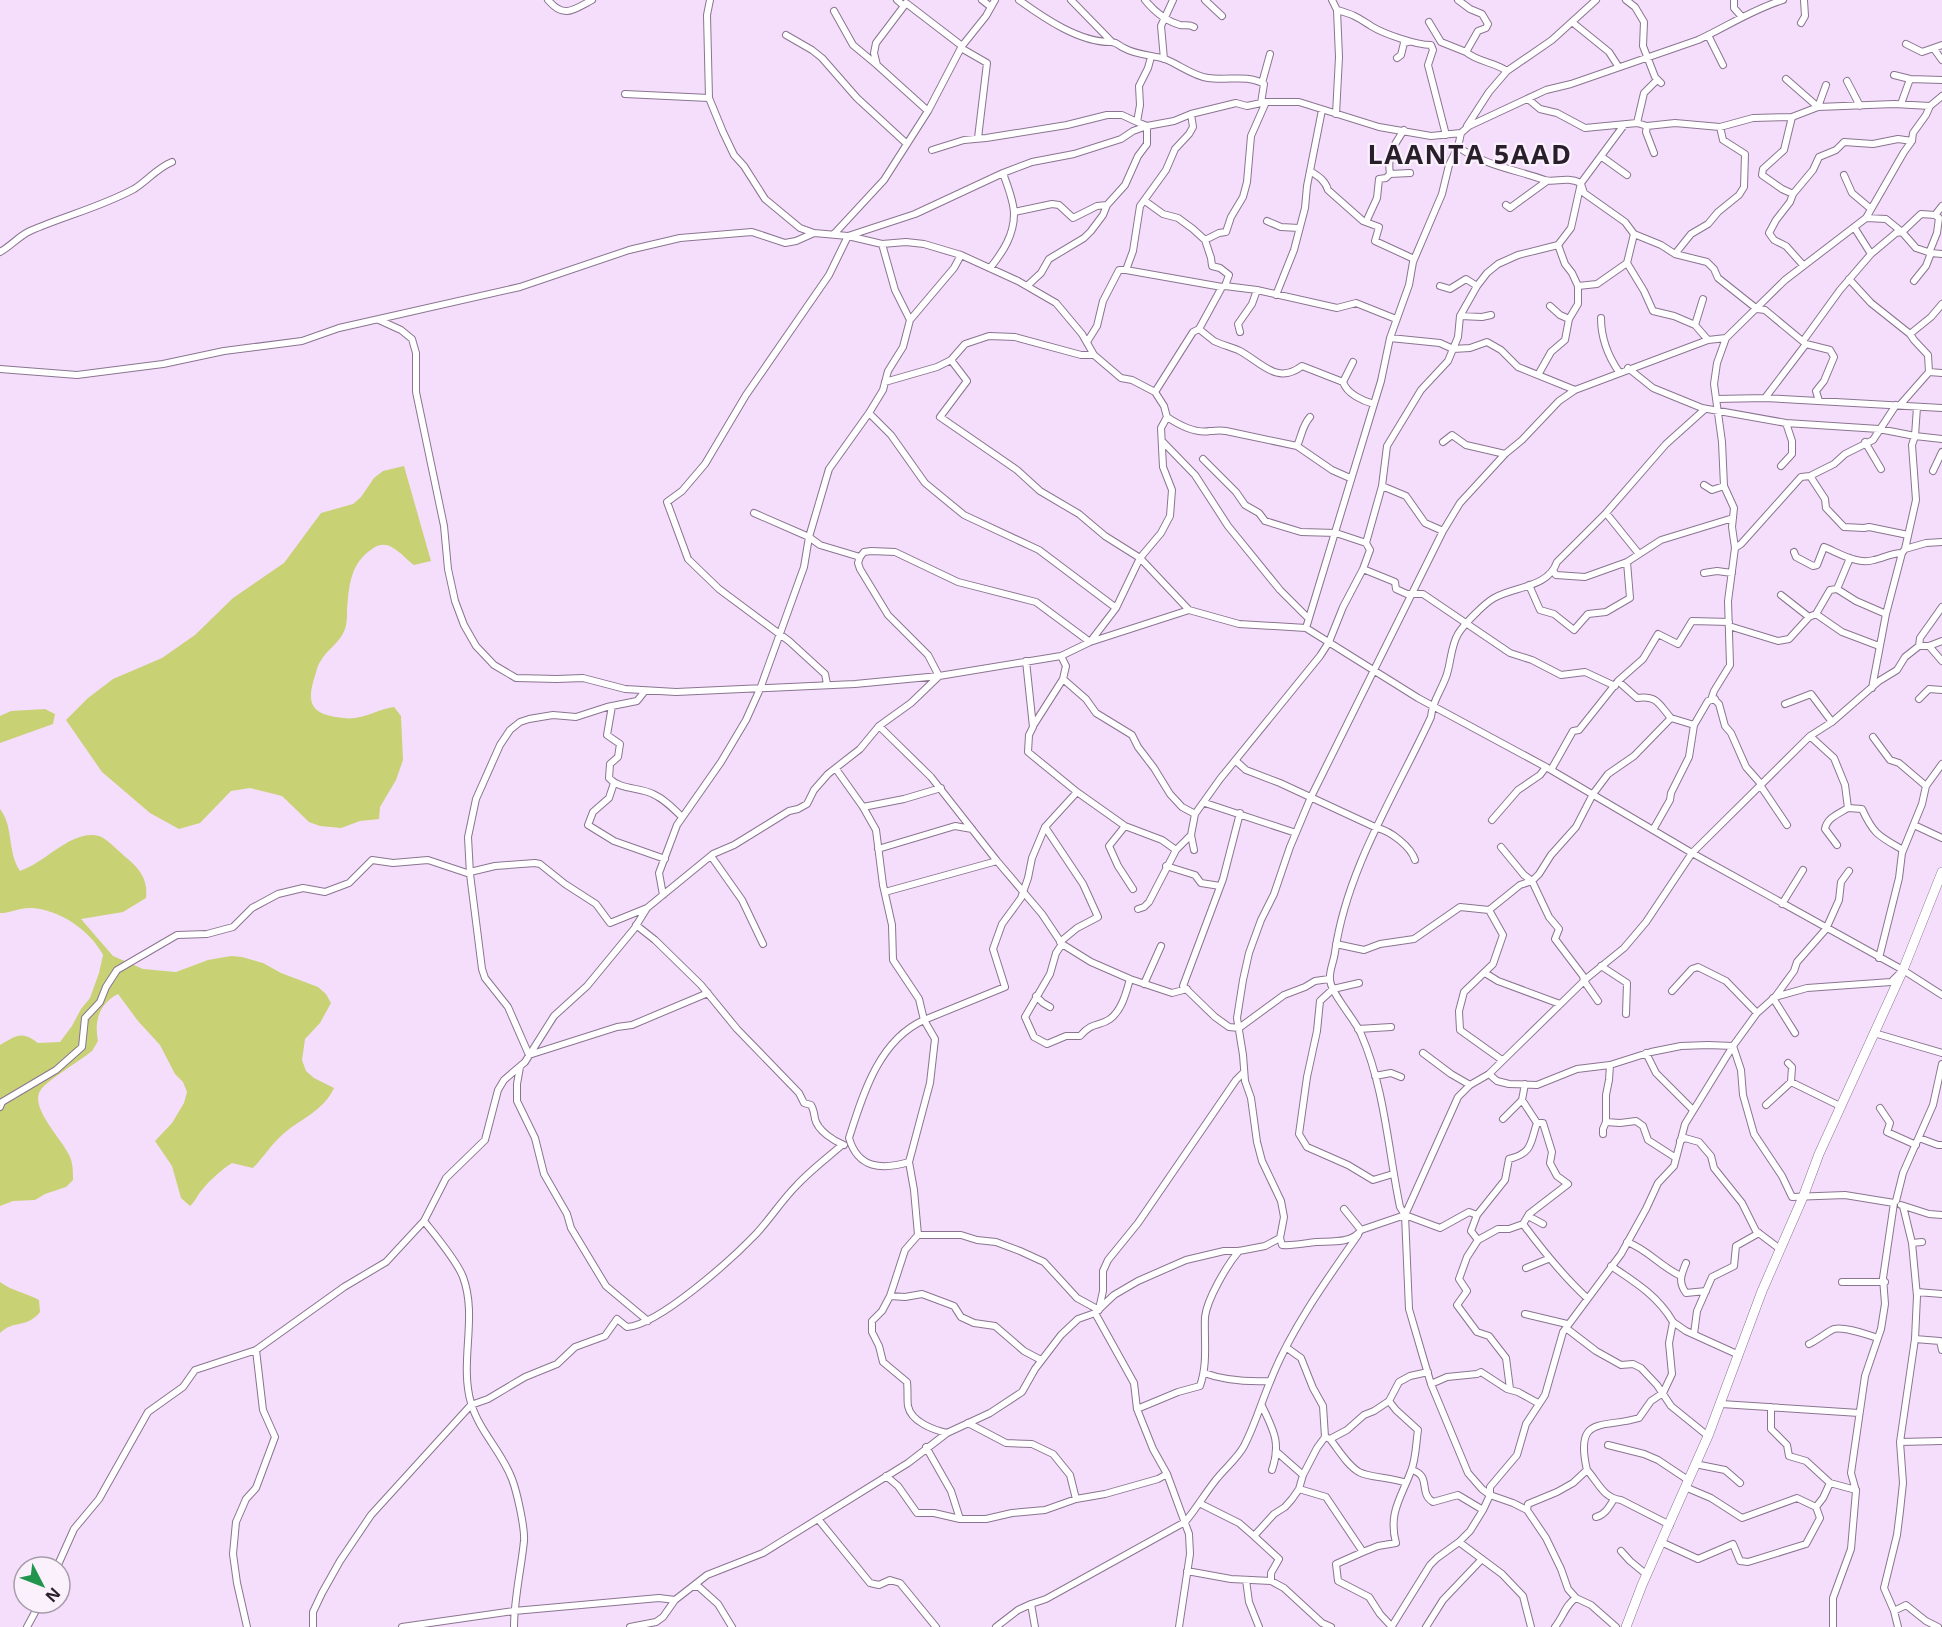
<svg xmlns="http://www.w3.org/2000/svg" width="1942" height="1627" viewBox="0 0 1942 1627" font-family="'Open Sans',sans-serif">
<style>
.green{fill:#c8d174}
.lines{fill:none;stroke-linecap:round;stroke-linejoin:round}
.street-casing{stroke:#8a7590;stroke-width:8}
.secondary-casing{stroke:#8a7590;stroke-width:10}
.street{stroke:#fff;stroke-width:6}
.secondary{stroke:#fff;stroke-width:9}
.labels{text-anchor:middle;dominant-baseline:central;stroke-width:4.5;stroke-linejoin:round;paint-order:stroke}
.district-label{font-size:27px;font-weight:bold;letter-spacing:1.5px;fill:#281f2a;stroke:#faf1fd}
</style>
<rect width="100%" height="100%" fill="#f5defc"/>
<path class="green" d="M404,466l27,95 -17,4c-11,-8 -24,-27 -39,-18 -25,15 -26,38 -28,64 0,6 0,12 -2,18 -5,14 -18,20 -25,33 -3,4 -4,12 -6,17 -7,23 -3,34 22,38 7,1 13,2 19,1 14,-2 25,-9 39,-11l7,9 2,44 -7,20 -16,27 -1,12 -19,2 -19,7 -21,-2 -11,-4 -27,-26 -32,-8 -19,3 -31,32 -21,6 -29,-16 -48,-41 -36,-52 22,-22 25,-19 49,-21 33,-23 38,-37 51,-35 37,-50 32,-9 8,-7 13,-19 9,-7z
M45,709l10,5 -2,10 -53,19v-27l11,-5z
M0,809c14,18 7,43 20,62 25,-8 52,-42 79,-35 9,3 21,17 29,23 13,11 20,22 18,39l-23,14 -42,7 32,37 30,13 33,3 32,-12 23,-4 11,1 21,6 18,10 37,14 8,7 5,9 -11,20 -15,16 -3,21 4,11 8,7 20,10c-11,24 -35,31 -53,48 -11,10 -18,22 -28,32l-21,-5c-11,7 -22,17 -30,27 -5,5 -6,11 -12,16l-9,-8 -9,-32 -17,-25 17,-18 12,-20 3,-11 -4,-10 -8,-8 -15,-29 -22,-24 -20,-27c-19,10 -24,27 -20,47l-6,10c-11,9 -46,30 -52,40 -10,18 23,49 30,66 3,7 3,15 3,23l-7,7 -21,7 -10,6 -22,1 -13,5v-161c16,-9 21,-15 38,-2l22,-1 12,-16 9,-17 9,-11 9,-25 4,-18c-13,-25 -43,-45 -71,-47 -11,-1 -21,5 -32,5z
M0,1282c12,9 26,11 39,18l1,12c-14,17 -25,7 -40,21z"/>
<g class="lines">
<g class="street-casing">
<path id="street" d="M548,0c16,19 25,10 44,0
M710,0l-3,15 2,83 14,34 11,23 10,11 21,33 35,29 14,5
M897,0l7,6 2,-3 56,43
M982,0l9,7
M1019,0c25,18 61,43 93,42
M1071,0l41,42c6,1 7,4 12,6 12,7 28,7 41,11 15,6 28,17 43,19 19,3 39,-4 56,6l-3,19
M1145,0c9,11 21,21 35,25 6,1 9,-1 14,2
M1205,0l17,16
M1332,0l5,10 2,47 -3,57
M1458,0l12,9 12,5 6,10 -2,4 -8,3 -12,21c12,10 28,10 41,19
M1626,0l9,7 9,15 -1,24 12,31 6,6
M1734,0v8l8,9
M904,6l-28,37 -2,10 3,12 51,46
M1337,10c18,5 20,7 34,16 13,8 45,19 60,19l2,5 -5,15 18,70
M834,11l19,34 24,20
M1429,22l12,20 25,10
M1572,22l37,30 9,14
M1801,23l4,-7 -1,-16
M786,35l26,15 10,8 35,40 50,46
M1708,35l15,30
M1906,44l16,8 20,-7
M961,48l26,15 -9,75
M1934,49l8,11
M1397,58l4,-3 3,-12 4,-1
M1164,59l-3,-33 12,-26
M1894,75l16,4 32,1
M1786,79l32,28 8,-22
M1847,81l13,25
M1262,83l8,-29
M625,94l84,4
M1528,99l12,10 17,4 28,15 52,-5 10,3 28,-3 45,4 33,-9 39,-1 26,-10 76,-3 36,2
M1901,104l9,-25
M1792,117l-8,33 -21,19 -1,6 20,14 11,5
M1637,123l7,-30 13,-13
M1467,126l22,-34 18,-21 45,-31 44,-40
M1647,126l-1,6 8,21
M1720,127l3,13 22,14 -1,33 -5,8 -21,17 -10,12 -17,10 -16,20 32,8 7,7 4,9 39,31 8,1 41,34 24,6 4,7 -10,24 -8,10 3,10
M1404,130c-11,17 -17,24 -14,44l20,-1
M1458,147c26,18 58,23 87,33 11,3 20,-4 36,3
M932,150l32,-10 22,-2 81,-13 40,-10h15l15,7
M1602,157l25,18
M1310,171c8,5 15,9 18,19l35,31 16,6 -4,14 39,18
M1844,175l8,18 19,16
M1581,184l3,9 41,29 9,12 -7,29
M1145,201l18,13 15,4 15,11 12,11 6,18 1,8 8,2 9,7 -4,11
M1506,205l4,3 37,-27
M1014,212l38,-8 7,1 14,13 24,-12 10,-1
M1866,218l20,1 16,13 14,16 15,5 11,1
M1267,221l14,6 18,1
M1366,222l11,-24 2,-19 7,-1 4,-4
M1854,227l17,27
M834,234l50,-54 44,-69 34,-65 24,-30 9,-16
M1634,234l27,11 14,9
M1205,240l14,-7 7,-1 5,-15 12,-20 4,-15 4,-46 15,-34
M882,244l13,46 15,30
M0,252c11,-6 19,-16 30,-21 34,-15 71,-24 104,-42 13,-8 23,-21 38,-27
M1929,253l8,-20 2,-15 -4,-3
M1803,265l-17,-19 -12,-6 -5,-7 7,-13 14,-18 3,-8 20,-24 6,-13 17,-7 8,-8 29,2 25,-5 14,2
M990,268c13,-16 24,-33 24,-54 0,-13 -7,-29 -11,-41
M1126,270l96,17 3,-1 32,4 80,18 19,-5 40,16
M1849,279l22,24 39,31 4,6 14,15 1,17
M1914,281l12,-15 5,-13
M1027,286l14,-13 8,-14 35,-21 7,-7 12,-16 4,-10 18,-20 13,-29 9,-12v-18l-10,-4 3,-17 -1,-19 9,-18 3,-11
M1440,286l10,3 16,-10 11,7
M1578,286l19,-2 30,-21 17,28 9,20 21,5 21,9 13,15
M1276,295l18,-45 11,-42 2,-22 15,-76
M1550,306l10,9 9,4
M1460,316l22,1 9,-2
M1601,318c0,20 7,38 18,54
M379,320l22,10 11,9 4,14v39l28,134 4,43 7,32 9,24 12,21 18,19 22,13 41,1 26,-1 42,11 51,3 179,-8 84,-8 122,-20 29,-14 99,-32 50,14 67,4 112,70 128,69 146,86 211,117 39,25
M1695,325l8,-26
M1199,329c5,4 10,8 15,12 8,4 18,6 26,10 22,12 37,34 62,15l41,16c4,12 20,19 31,22
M1240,332l-2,-8 14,-20 5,-14
M1910,334l21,-17 11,-13
M1390,338l50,5 13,6 17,-1 17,-6 14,8 17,17 57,23
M1803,341l37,-51 31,-36 25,-21 6,-1 19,-18 14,1 7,-9
M1087,342l10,-16 6,-25 16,-31h7l7,-19 7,-45 26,-36 9,-21 14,-15 4,-7 -2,-13
M951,360l16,21 -27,36 77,53 23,21 39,23 26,22 35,22 49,52
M1628,368l25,20 49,20 84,15 93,6 36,7 27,3
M0,369l77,6 86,-11 61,-13 78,-10 37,-13 181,-41 109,-37 51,-12 72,-6 33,11 11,-2 18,-8 34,3 34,8 24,-2 18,2 37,11 57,26 38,22 26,31 12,21 27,23 11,2 23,12 9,14 3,11 -6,11 2,39 9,23 -2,26 -9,17 -21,25 -24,50 -26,34 -54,-40 -78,-20 -63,-30 -24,-1 -7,1 -4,5 -40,-12 -11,-8 -55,-24
M1538,375l13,-23 14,-12 4,-21 9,-15v-18l-6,-13 -7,-9 -7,-19
M885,382l52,-15 14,-7 14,-16 24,-8 26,1 66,18h13
M1343,382l10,-20
M1155,392l38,-60 6,-3 23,-42
M1765,398l41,-54
M1716,399l49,-1 177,10
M1900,405l29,-33 13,1
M869,413l22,22 34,48 39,32 75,35 77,58
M1167,417c12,8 28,17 43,14 6,0 9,-1 16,0l71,15 35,24 18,8
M1163,442l32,33 33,51 52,64 28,28
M1443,442l9,-7 14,10 39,9
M1865,442l16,27
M1297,446c5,-11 5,-20 13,-29
M1203,459l33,33 9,13 14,8 6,8 36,11 35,1 30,10 4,7 -7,19 32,13 1,7 11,5h16l87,59 22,7 29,15 24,-3 30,14
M1781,466l11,-12v-13l-6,-18
M1933,471l9,-19
M1810,476l15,23 1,9 18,19 20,1 5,-1 39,8
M1704,485l8,5 12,-4
M1382,486l24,10 19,27 18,8
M1606,513l33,41
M1366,543l16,-57 5,-40 34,-56 27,-29 10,-24 2,-21 17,-30 10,-13 11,-9 20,-9 40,-10 13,-17 10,-45 43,-58
M1735,548l6,-4 60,-67 9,-1 24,-12 11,-10 28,-14 23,-35
M1905,549l21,-6 16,-1
M1794,552l2,5 17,9 4,-1 7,-18c15,6 33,18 50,13 10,-2 17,-7 28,-7
M860,557l-2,6 2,6 28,46 40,40 11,21
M1554,572l2,3 29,2 42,-15 34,-22 72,-22
M1704,573l13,-2 15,2
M1529,585l11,25 14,4 20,16 14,-16 18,-2 24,-14 -3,-36
M1837,589l19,12 30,13
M1781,595l28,22
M1816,614l26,18 37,14
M1729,626l49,15 11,-2 20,-22 7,-3 14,-24 7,-1 13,-31
M1306,628l75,-247 9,-43 19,-53 4,-23 29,-68 7,-29 9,-18 3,-14
M1919,646h10l13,-5
M1929,646l13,15
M1026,661l7,66 -4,8 -1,17 49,40 48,34 37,14 14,10
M1063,679l23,20 10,14 36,22 6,12 16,21 16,26 12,13 13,7
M1618,681l19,17c21,-3 22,7 34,20
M827,684l-2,-10 -36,-33 -70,-52 -31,-30 -21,-57 15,-11 23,-27 41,-69 83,-120 19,-39 67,-22 88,-41 29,-11 42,-8 47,-15 12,-8 14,-5 27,-5 17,-7 45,-11 11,3 19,-4h33l80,25 52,9 30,-3 8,-7 77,-36 25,-6 127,-44c28,-13 55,-31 85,-40
M1872,688l14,-74 16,-61 3,-4 11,-49 -4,-55 3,-9 2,-29
M645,691l-8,10 -30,6 -31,10 -23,-2 -24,4 -9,3 -10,8 -10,15 -24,54 -8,38 2,37 12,95 3,9 23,29 21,48 88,-28 15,-2 76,-32
M1919,699l10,-10 13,1
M1785,704l26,-10 21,28
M612,706l-5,29 13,9 -2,13 -8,7 -1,14c11,12 30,9 44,16 11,5 20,14 29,23
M879,726l52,51 66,84 45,53 20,30 29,18 39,17 42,14 15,-4
M1033,726l30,-47 3,-13 -5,-10
M1810,736l24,22 11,27 3,23 14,1c12,26 17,27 41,41
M1873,737l17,23 9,3 27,23
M1236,761l10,9 34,13 97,45c14,3 34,19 38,32
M836,769l27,38 13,23 7,55 9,40 1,35 26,39 5,21c-45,20 -61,74 -75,118 9,31 33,32 60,24l5,28 4,45h43l16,5 19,2 24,9 24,11 33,36 22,12
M1551,770l22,-39 6,-1 39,-49 25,-22 15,-25 20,10 14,-23 37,1
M614,783l-5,15 -16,14 -5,13 26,16 51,18
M1761,784l-15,-17 -15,-34 -6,-7 -6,-22 -7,-7 2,-6 16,-26 -2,-64 7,-53 -3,-21 2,-19 -10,-22 -2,-44 -8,-58 3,-21 9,-25 59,-58 81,-62 38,-66 8,-11 1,-8 13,-18 4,-9 12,-10
M1760,785l27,40
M1205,803l91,30
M863,807l41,-8 37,-11
M1240,813l-17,66 -40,107 32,31 14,10 10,1 45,-33 21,-8 10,-6 14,-2
M1492,820l26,-30 22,-15 6,-8
M1914,825l28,13
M1125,826l-16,20 9,20 15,23
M1045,827l38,57 15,33 -21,11 -17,14
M1653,830l17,-30 1,-7 18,-36 5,-32 14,-24 7,-2
M1837,845l-12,-16c2,-11 13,-15 23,-21
M1501,847l23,28 8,6 17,36 10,12 -4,10 28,37 1,5 14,20
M878,849l77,-23 17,3
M1194,850l-3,-15 4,-21 25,-35 100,-123 9,-14 14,-35 20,-38
M711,856l31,44 21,44
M1166,866l29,9 6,8 19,3
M470,872l25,-6 40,-3 5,1 25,20 31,20 14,19 37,-15
M885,892l112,-31
M663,895l-4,-22 18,-48 44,-63 25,-42 14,-31 44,-122 5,-30 20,-68 40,-56 14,-23 5,-19 15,-24 7,-27 44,-52 7,-13
M1782,904l21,-34
M1138,909l6,-2 5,-5 27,-52 15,-15
M1489,910l31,-25 12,-4 7,-7 12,-19 25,-28 17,-33 15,-20 26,-18 37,-38 23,7
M636,925l19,15 46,45 36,44 62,64 5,10 7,2c3,5 3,8 4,14 3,12 19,22 29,26
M1062,944l-6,9 -6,21 -25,43 9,20 13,7 19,-8h14c13,-15 19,-9 30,-17 12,-9 16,-26 20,-40
M1336,944l28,6 16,-6 34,-5 46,-32 29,3 14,25 -10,29 -29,28 -5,19 1,19 42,30
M1879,958l20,-80 3,-25 20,-49 4,-18 16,-22
M1601,966l26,17 -1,31
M1485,973l13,8 62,23
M1359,983l-26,6 -13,12 -3,30 -10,46 -8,57 8,13 41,18 25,15 20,-6
M1144,984l17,-38
M1672,991l20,-22 6,-2 28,14 31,32
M1036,996l7,7 7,4
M1775,997l19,-26 3,-9 29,-33 13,-29 2,-18 8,-11
M1773,998l22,35
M1358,1029l33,-2
M1874,1033l68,20
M1733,1046l8,24 2,25 11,39 28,42 10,21 53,-2 49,8 2,-2 7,-28 30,-68 9,-41
M1423,1053l28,21 19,11
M1646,1053l10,20 37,37
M1788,1063l4,4 -1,15
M1610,1065l-1,15 -3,15v27l14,1 16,-2 7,5 5,14 28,18
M520,1067l-3,17v17l18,37 9,36 23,40 4,14 35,58 42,35
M1489,1074l8,7 12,3 28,1 40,-16 33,-4 41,-13 30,-6 27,-1 25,1
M1375,1076l16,-3 10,4
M1766,1105l25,-23 49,24
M0,1107l2,-5 54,-32 26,-23 3,-29 15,-16 6,-15 11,-17 60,-35 30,-1 26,-7 19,-19 26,-14 25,-6 22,4 24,-9 23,-23 21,3 35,-3 42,14
M1880,1108l10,15 -3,9 29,13
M1503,1119l19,-19
M1603,1134v-5l3,-7
M1919,1138l19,7h4
M1680,1141l5,-3 14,4 12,14 3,12 28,35 14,28 24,18
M909,1162l21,-79 5,-44 -11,-19 81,-33 -12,-38 9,-25 19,-26 7,-20 4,-20 13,-31 32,-35
M1901,1205l28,9 13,1
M1344,1209l17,21
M1405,1215l-5,-8c-12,-57 -15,-118 -39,-173 -6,-15 -31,-41 -31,-55 -1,-8 4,-18 5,-27 12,-84 61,-159 96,-235 1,-16 11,-27 16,-43 4,-13 4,-28 11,-40 6,-10 27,-31 36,-36 21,-12 54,-10 63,-36l49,-49 60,-69 39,-35
M1528,1216l15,8
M424,1221c11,14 33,40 39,56 15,40 -4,85 8,126 8,28 31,49 41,76 5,13 13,49 12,62 -3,29 -10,58 -10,86
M1523,1224l6,-10 39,-30 -11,-8 -7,-13 2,-11 -9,-29h-6l-15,-23 3,-16
M918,1235l-13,15 -15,46 -8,15 -10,10v11l7,14 4,16 24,20c1,8 0,17 1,24 3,16 26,24 39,27
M1280,1238l2,7c12,1 23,-2 34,-3 14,-1 36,2 45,-12l44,-15 35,13 29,-16 8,3
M1478,1240l-7,-9 6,-16 28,-35 4,-21c24,-6 21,-16 28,-36
M1627,1242c20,7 34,25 54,34
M1912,1243l10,-1
M1686,1263c-5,12 -8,19 0,30l20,-2
M1526,1268l22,-9
M1842,1282h43
M1917,1292l25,2
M890,1296l15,1 17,-3 32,12 7,11 13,6 21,3 29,25 17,9
M1099,1309l4,-18v-20l5,-11 30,-37 98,-143 8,-8
M1095,1313l39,70 3,26
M1525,1314l42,10
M1673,1322l13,9 53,24
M1566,1328l30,23 25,14 12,-1 8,4 16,17 14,21 37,30
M1694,1334l3,-23 15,-34 22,-11 2,-20 23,-13
M1915,1339l25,2 2,9
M1809,1344c7,-3 21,-14 25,-15 10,-3 34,6 44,9
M1204,1373c22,8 43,9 66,8
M1431,1384l16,-7 30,-3 4,-2 26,17 11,3 20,11
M1510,1389l-4,-31 -17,-22 -12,-4 -20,-27 10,-14 -8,-12 8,-22 11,-17 20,-11h11l14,-5c20,27 39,51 64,74
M1721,1404l138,9
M1262,1406c12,25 19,37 10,64
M1771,1407v22l16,16 2,11 17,5 24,22
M968,1423l38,20 26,1 21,10 17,21 6,24
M1325,1437l5,2 17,-9 17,-15 10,-4 15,-10 10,-19 11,-6 18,-4
M1330,1439c8,10 17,26 29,33 11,6 32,5 47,11
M1900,1442l42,-1
M1608,1445l36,9 14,6 30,20
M926,1447l25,44 9,28
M1278,1453l25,22
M1695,1464l30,6 15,13
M1412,1470c20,6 6,23 21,32l25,-7 25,15
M1587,1470c11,12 16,28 34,30l49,25
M886,1476l12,10 19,27h17l26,6h26l26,-6 33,-3 31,-11 29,-5 53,-15 9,-5
M1685,1487l26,11 31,20 55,-20 19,9
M1299,1489l27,8 37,55 -27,12 2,17 31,16 11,17 12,13
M1201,1504l38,19 15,13 20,-22 11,-7 7,-8 7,-10 4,-14 14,-27 8,-11 -2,-31 -10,-18 -12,-30 -14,-10
M1527,1510l1,-6 29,-12 16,-9 14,-13c-13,-56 16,-41 52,-52l12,-17 12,-8 9,-19 -3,-31 4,-21c-15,-26 -38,-40 -62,-56
M1596,1517c9,-2 13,-10 18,-18
M818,1519l52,64 9,2 11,-5 10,3 36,44
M1254,1536l25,23 -8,14v8
M1459,1542l43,32 21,22 8,31
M1661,1542l37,17 35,-15 7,17 8,1 58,-18 14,-26 -4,-11 7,-9 7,-15 26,7
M1621,1551l9,10 17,14
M1363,1552l15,-6 18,-3c-8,-30 5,-45 15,-72 5,-12 5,-28 7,-41l-22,-20 -7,-9
M57,1567l17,-38 25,-30 49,-87 35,-25 12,-17 61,-20 88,-63 42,-25 38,-41 22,-43 39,-38 13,-50 6,-10 21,-18 29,-46 33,-30 47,-57 13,-21 66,-54 21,-9 55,-34 9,-2 9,-5 7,-14 14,-16 32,-25 19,-23 32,-23 28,-27
M1187,1571l44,8 40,2 13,7 38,35 9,4
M1246,1580l3,22 10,25
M692,1587h7l19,17 14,23
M1894,1611l12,-6 20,16 12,6
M1392,1626l38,-61 7,-7 22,-16 11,-11 13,-21 7,-15v-8l27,-32 9,-31 19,-29 18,-63 58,-78 25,-45 12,-26 16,-17 11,-42 48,-78 24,-33 18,-16 32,-9 84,-6 7,-7
M27,1627l13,-24
M247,1627l-10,-44 -4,-29 3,-32 10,-23 10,-11 19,-51 -12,-27 -7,-60
M313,1627v-15l9,-19 18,-32 31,-46 100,-110 17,-6 37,-22 32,-13 18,-17 30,-11 12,-17 10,8c32,-2 105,-68 129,-93 14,-15 26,-34 41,-49 14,-15 30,-27 45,-40
M402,1627l112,-16 145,-13 16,2
M630,1627l26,-5 7,-5 12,-17 32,-25 56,-22 145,-90 39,-30 43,-20 32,-21 13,-23 26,-34 17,-16 17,-6 19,-18 24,-14 48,-21 38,-9h15l26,-5 15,-8 4,-21 -3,-16 -19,-40 -5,-19 -6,-44 -6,-17 -2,-26 -6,-37 6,-38 6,-27 12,-33 13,-26 16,-47 21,-50 132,-266 17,-28 45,-49 17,-14 37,-39 16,-11 133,-50 18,-2
M996,1627l22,-17 13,-6
M1035,1627l-4,-23 15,-5 139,-77c11,-13 19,-27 30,-41 9,-12 22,-22 29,-35 11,-21 17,-43 26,-64 19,-50 57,-103 88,-147
M1179,1627l11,-73 -1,-20 -22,-60 -14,-25 -16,-40 41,-17 22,-6c8,-23 4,-45 5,-69 2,-18 22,-52 34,-66
M1426,1627l17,-27 39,-41
M1555,1627c8,-10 11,-23 21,-29
M1616,1627l-25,-22 -15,-7 -8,-9 -7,-20 -15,-31 -19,-28 -14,-7 -23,-8 -8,-6 -14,-16 -37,-89 -8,-27 -14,-48 -4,-94 53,-118 12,-12 19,-11 98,-96 37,-30 22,-26 46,-69 118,-117 22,-14 47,-41 18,-11 8,-13 14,-11 1,-8 22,-31
M1833,1627v-29l18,-49 5,-58 -5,-18 14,-97 16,-47 4,-25 -2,-26 11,-75
M1898,1627l-4,-16 -10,-23 13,-53 3,-24 3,-28 -3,-41 15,-103 2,-43 -5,-53 -9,-37"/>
</g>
<g class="secondary-casing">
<path id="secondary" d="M1626,1627l16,-42 66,-149 54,-145 41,-94 16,-43 84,-184 39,-98"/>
</g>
<use href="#street" class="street"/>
<use href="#secondary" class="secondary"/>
</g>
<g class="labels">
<g class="district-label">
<text x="1470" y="153">LAANTA 5AAD</text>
</g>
</g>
<g transform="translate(42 1585) rotate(132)"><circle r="28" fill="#faf1fd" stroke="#a69da9" stroke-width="1.5"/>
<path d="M0-4.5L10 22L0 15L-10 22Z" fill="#21944e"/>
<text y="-9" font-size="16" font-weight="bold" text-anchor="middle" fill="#281f2a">N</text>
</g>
</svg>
